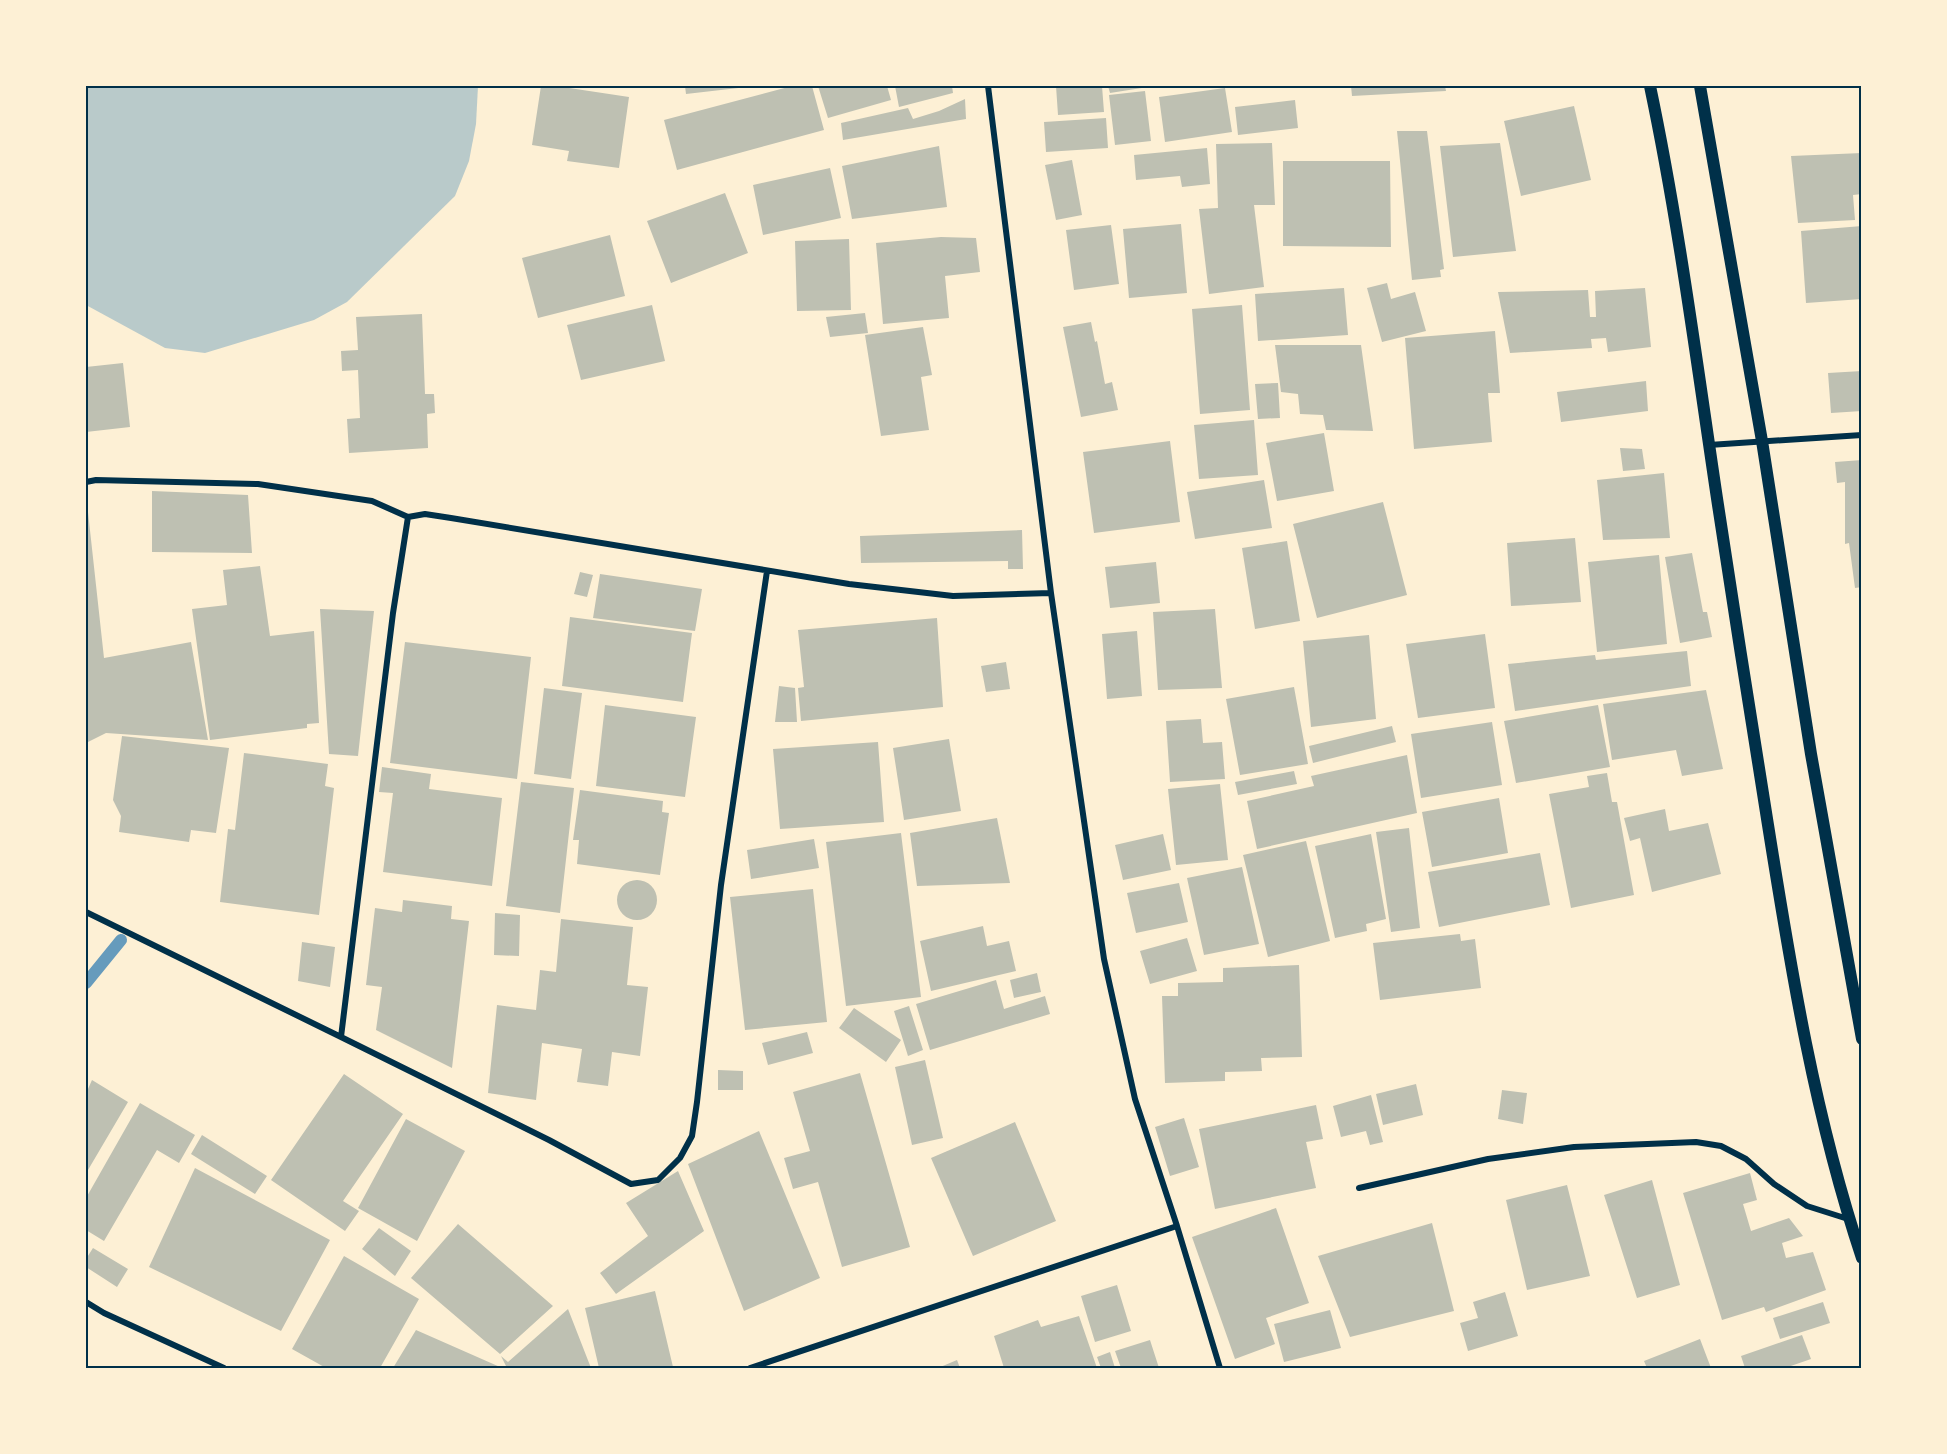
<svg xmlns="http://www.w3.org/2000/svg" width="1947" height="1454" viewBox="0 0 1947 1454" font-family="'Roboto Condensed',sans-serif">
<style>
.green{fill:#b9caca}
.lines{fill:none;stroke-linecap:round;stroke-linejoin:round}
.stream{stroke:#669bbc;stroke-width:12}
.building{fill:#bec0b2}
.minor{stroke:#003049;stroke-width:6}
.secondary{stroke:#003049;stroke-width:12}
.neatline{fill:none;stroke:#003049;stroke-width:2}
</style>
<rect width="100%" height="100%" fill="#fdf0d5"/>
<path class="green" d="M86,86h392l-2,38 -7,37 -14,35 -108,106 -33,18 -109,33 -40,-5 -79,-43z"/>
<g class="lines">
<path class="stream" d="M86,983l35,-43"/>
</g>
<path class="building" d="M541,86h15l73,11 -10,71 -52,-7 2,-10 -37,-6z
M685,86h62v1l-61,7z
M792,86h20l12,44 -147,40 -13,-50z
M818,86h69l4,14 -63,18z
M895,86h57l1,7 -54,14z
M1056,86h46l2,26 -46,3z
M1108,86h40v1l-38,6z
M1351,86h94l1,5 -94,5z
M1225,88l7,44 -67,10 -6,-45z
M1145,91l6,50 -36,4 -6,-50z
M965,99l1,20 -123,21 -2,-17 67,-15 5,11 26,-8z
M1295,100l3,28 -60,7 -3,-28z
M1574,106l17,74 -70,16 -17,-75z
M1106,118l2,30 -62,4 -2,-30z
M1397,131h30l17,138 -4,1 1,7 -29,3z
M1272,143l3,62h-21l10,82 -55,7 -10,-85 19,-1 -2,-64z
M1500,143l16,108 -63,6 -13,-111z
M939,146l8,61 -95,12 -10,-53z
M1207,148l3,36 -28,3 -2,-11 -44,4 -2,-25z
M1862,153v41l-9,1 2,25 -57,3 -7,-67z
M1072,160l10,55 -26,5 -11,-55z
M1283,161h107l1,86 -108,-1z
M830,168l11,50 -78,17 -10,-50z
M725,193l23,60 -77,30 -24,-62z
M1181,224l6,69 -58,5 -6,-69z
M1111,225l8,59 -45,6 -8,-60z
M1862,226v73l-56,4 -5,-72z
M610,235l15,61 -87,22 -16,-60z
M941,237l35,1 4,34 -35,4 4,42 -66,6 -7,-81z
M849,239l2,71 -54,1 -2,-70z
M1387,283l4,16 24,-7 11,39 -44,11 -15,-54z
M1344,288l4,47 -90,6 -3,-47z
M1645,288l6,59 -43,5 -2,-14 -15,1 1,9 -82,5 -12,-61 90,-2 2,27h6l-1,-26z
M652,305l13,56 -84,19 -14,-55z
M1242,305l8,105 -50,4 -8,-105z
M865,313l3,20 -38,4 -4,-20z
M422,314l3,80h9l1,19 -8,1 1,34 -79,5 -2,-34 13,-1 -2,-48 -16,1 -1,-20 17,-1 -2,-33z
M1091,322l4,20 2,-1 8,43 7,-2 6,28 -37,7 -18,-90z
M923,327l9,48 -11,2 8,53 -48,6 -16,-101z
M1495,331l5,62h-12l4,49 -78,7 -9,-111z
M1275,345h86l12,86 -47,-1 -3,-15 -23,-1 -2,-20 -17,-2z
M123,363l7,64 -44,5v-65z
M1862,371v40l-31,2 -3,-40z
M1646,381l2,30 -87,11 -4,-30z
M1278,383l2,35 -22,1 -3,-35z
M1254,420l4,55 -59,4 -5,-54z
M1324,433l10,58 -57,10 -11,-58z
M1170,441l10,81 -86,11 -11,-81z
M1620,448l22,1 3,20 -22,2z
M1862,460v127l-7,1 -6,-45 -4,1v-62l-8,1 -2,-21z
M1664,473l6,65 -67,2 -6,-60z
M1264,480l8,48 -77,11 -8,-47z
M152,491l96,4 4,58 -100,-1z
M1383,502l24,93 -90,23 -24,-94z
M87,503l17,155 87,-16 17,98 -102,-7 -20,10v-239z
M1022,530l1,39h-15v-8l-147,2 -1,-27z
M1575,538l6,64 -70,4 -4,-63z
M1287,541l13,80 -45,8 -13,-81z
M1692,553l11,59h4l5,25 -32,6 -15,-86z
M1659,555l8,89 -70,8 -9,-90z
M1156,562l4,41 -50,5 -5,-41z
M260,566l10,70 44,-5 5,92 -12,1v4l-97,12 -18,-131 35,-4 -4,-35z
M580,572l13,3 -6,22 -13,-3z
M600,574l102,15 -7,42 -102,-13z
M320,609l54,2 -16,145 -29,-2z
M1215,609l7,79 -64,2 -5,-78z
M570,617l122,16 -9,69 -121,-16z
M937,618l6,89 -142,14 -3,-33 6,-1 -6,-57z
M1137,631l5,65 -35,3 -5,-65z
M1485,634l10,74 -77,10 -12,-74z
M1369,635l7,84 -65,8 -8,-86z
M405,642l126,15 -14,122 -127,-16z
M1687,651l4,35 -176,25 -7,-47 87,-9 1,5z
M1006,662l4,27 -24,3 -5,-26z
M779,686l16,2 2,34h-22z
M1294,687l14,77 -68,11 -14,-76z
M544,688l38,5 -11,86 -37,-5z
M1706,690l17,79 -41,7 -6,-26 -64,10 -9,-56z
M605,705l91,12 -11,80 -89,-11z
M1598,705l12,62 -94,16 -12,-62z
M1201,719l2,24 19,-1 3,37 -55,3 -4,-61z
M1492,722l10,63 -81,13 -10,-64z
M1392,726l4,16 -83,21 -4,-17z
M122,736l107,12 -13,85 -25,-3 -2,12 -70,-10 2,-16 -8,-16z
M949,739l12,72 -57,9 -11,-72z
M878,742l6,80 -104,7 -7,-80z
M244,753l84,11 -3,22 9,2 -15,127 -99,-13 8,-73 7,1z
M1407,755l10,58 -160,36 -10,-48 67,-15 -3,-10z
M382,767l49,7 -2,15 73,9 -10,88 -109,-14 10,-79 -14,-1z
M1294,771l3,13 -59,11 -3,-13z
M1607,773l5,29h5l17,93 -63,13 -22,-114 40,-7 -2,-11z
M521,782l53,6 -14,125 -54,-7z
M1220,784l8,76 -52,5 -8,-76z
M580,790l83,11 -1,11 7,1 -9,62 -83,-11 2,-24h-6z
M1499,798l9,55 -76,14 -10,-55z
M1665,809l4,22 39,-8 13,51 -69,18 -12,-54 -10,3 -6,-23z
M997,818l13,65 -93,3 -7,-53z
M1409,828l11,100 -29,4 -15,-100z
M901,833l20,164 -75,9 -20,-164z
M1163,834l8,36 -48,10 -8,-35z
M1371,834l15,85 -20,5 1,7 -32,7 -20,-92z
M814,839l5,29 -68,11 -4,-29z
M1306,841l24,100 -62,16 -25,-102z
M1540,853l10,52 -111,22 -11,-55z
M1242,867l17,77 -55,11 -17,-77z
M617 900a20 20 0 1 1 40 0a20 20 0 1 1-40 0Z
M1179,883l9,39 -52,11 -9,-40z
M813,889l14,133 -82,8 -15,-133z
M403,900l49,6 -1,13 18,2 -17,147 -76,-38 6,-43 -16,-2 9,-77 27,4z
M495,913l25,2 -1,41 -25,-1z
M561,919l72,8 -6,58 21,2 -8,69 -28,-4 -4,34 -31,-4 5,-33 -40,-6 -6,57 -48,-7 9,-88 39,5 4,-40 16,2z
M983,926l4,20 22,-5 7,30 -85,20 -11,-50z
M1460,934l1,7 14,-2 6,49 -101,12 -7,-57z
M1187,938l10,33 -47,13 -10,-33z
M302,942l33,5 -5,40 -32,-6z
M1299,965l3,92 -41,1 1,13 -37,1v9l-60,2 -3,-87h16v-13l45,-1v-14z
M1037,973l4,19 -27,6 -4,-18z
M996,980l8,29 41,-13 5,18 -120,36 -14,-46z
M909,1006l14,44 -15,6 -14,-45z
M854,1008l47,32 -15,22 -47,-34z
M807,1032l6,21 -45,12 -6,-22z
M925,1060l18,78 -31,7 -17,-78z
M718,1070l25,1v19h-25z
M860,1073l50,174 -68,20 -24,-85 -25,7 -9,-31 26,-7 -17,-59z
M344,1074l59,40 -60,87 16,10 -14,20 -74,-51z
M92,1080l36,22 -40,68 -2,-1v-81l2,1z
M1416,1084l7,31 -40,10 -7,-31z
M1502,1090l25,3 -4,31 -25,-5z
M1371,1095l12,47 -13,3 -4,-14 -25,6 -8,-31z
M140,1103l55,32 -16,28 -22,-13 -53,91 -18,-11v-32z
M1316,1105l7,34 -17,3 10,46 -101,21 -16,-80z
M1184,1118l15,49 -29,9 -15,-49z
M406,1119l59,32 -48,90 -59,-33z
M1015,1122l41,99 -83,35 -42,-98z
M759,1131l61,147 -76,33 -56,-147z
M202,1135l65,41 -12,18 -64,-40z
M195,1168l135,72 -49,91 -132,-64z
M678,1171l26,60 -88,63 -16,-21 48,-37 -22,-33z
M1750,1173l7,27 -14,4 8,27 38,-13 14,18 -21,7 4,15 27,-6 13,38 -60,22 -2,-5 -42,13 -39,-127z
M1652,1180l28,105 -43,13 -33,-103z
M1567,1185l23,91 -63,14 -21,-90z
M1276,1208l33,95 -43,15 9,26 -40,15 -43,-122z
M1432,1223l22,88 -104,26 -32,-81z
M458,1224l95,82 -53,48 -89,-76z
M379,1228l32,23 -16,25 -33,-27z
M93,1248l35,21 -11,18 -31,-20v-8z
M344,1256l75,43 -39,69h-54l-34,-19z
M1117,1285l14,46 -36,11 -14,-46z
M655,1291l18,76 -74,1 -14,-60z
M1505,1292l13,44 -50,15 -8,-28 18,-5 -5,-16z
M1823,1302l7,21 -50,16 -7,-21z
M568,1309l23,59h-84l-6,-12 7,6z
M1330,1310l11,38 -57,14 -10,-38z
M1079,1316l18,52h-93l-10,-32 44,-16 3,7z
M416,1330l84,37 -1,1h-106z
M1802,1335l9,24 -26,9h-40l-4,-12z
M1700,1339l11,29h-64l-3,-7z
M1150,1340l9,28h-38l-6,-17z
M1110,1352l5,16h-14l-4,-11z
M957,1360l3,8h-22z"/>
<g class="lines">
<path class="minor" d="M988,86l63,507 53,366 31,140 42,127 43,142
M1709,445l153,-10
M86,482l10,-2 162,4 114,17 36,16 17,-3 26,4 398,66 104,12 98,-3
M408,517l-15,96 -52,424 208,103 82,44 27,-4 22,-22 12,-22 5,-34 24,-217 46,-314
M86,912l255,125
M1359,1188l129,-29 86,-12 122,-5 25,4 25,13 28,25 33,22 41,13
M86,1302l18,11 120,55
M750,1368l427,-142"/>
<path class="secondary" d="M1650,86c29,138 47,279 68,419 16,107 33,213 50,320 23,145 47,293 94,433
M1700,86l62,355 49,313 51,285"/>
</g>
<rect width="1947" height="1454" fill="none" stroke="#fdf0d5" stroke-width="174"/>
<rect x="87" y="87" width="1773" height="1280" class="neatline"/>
</svg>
